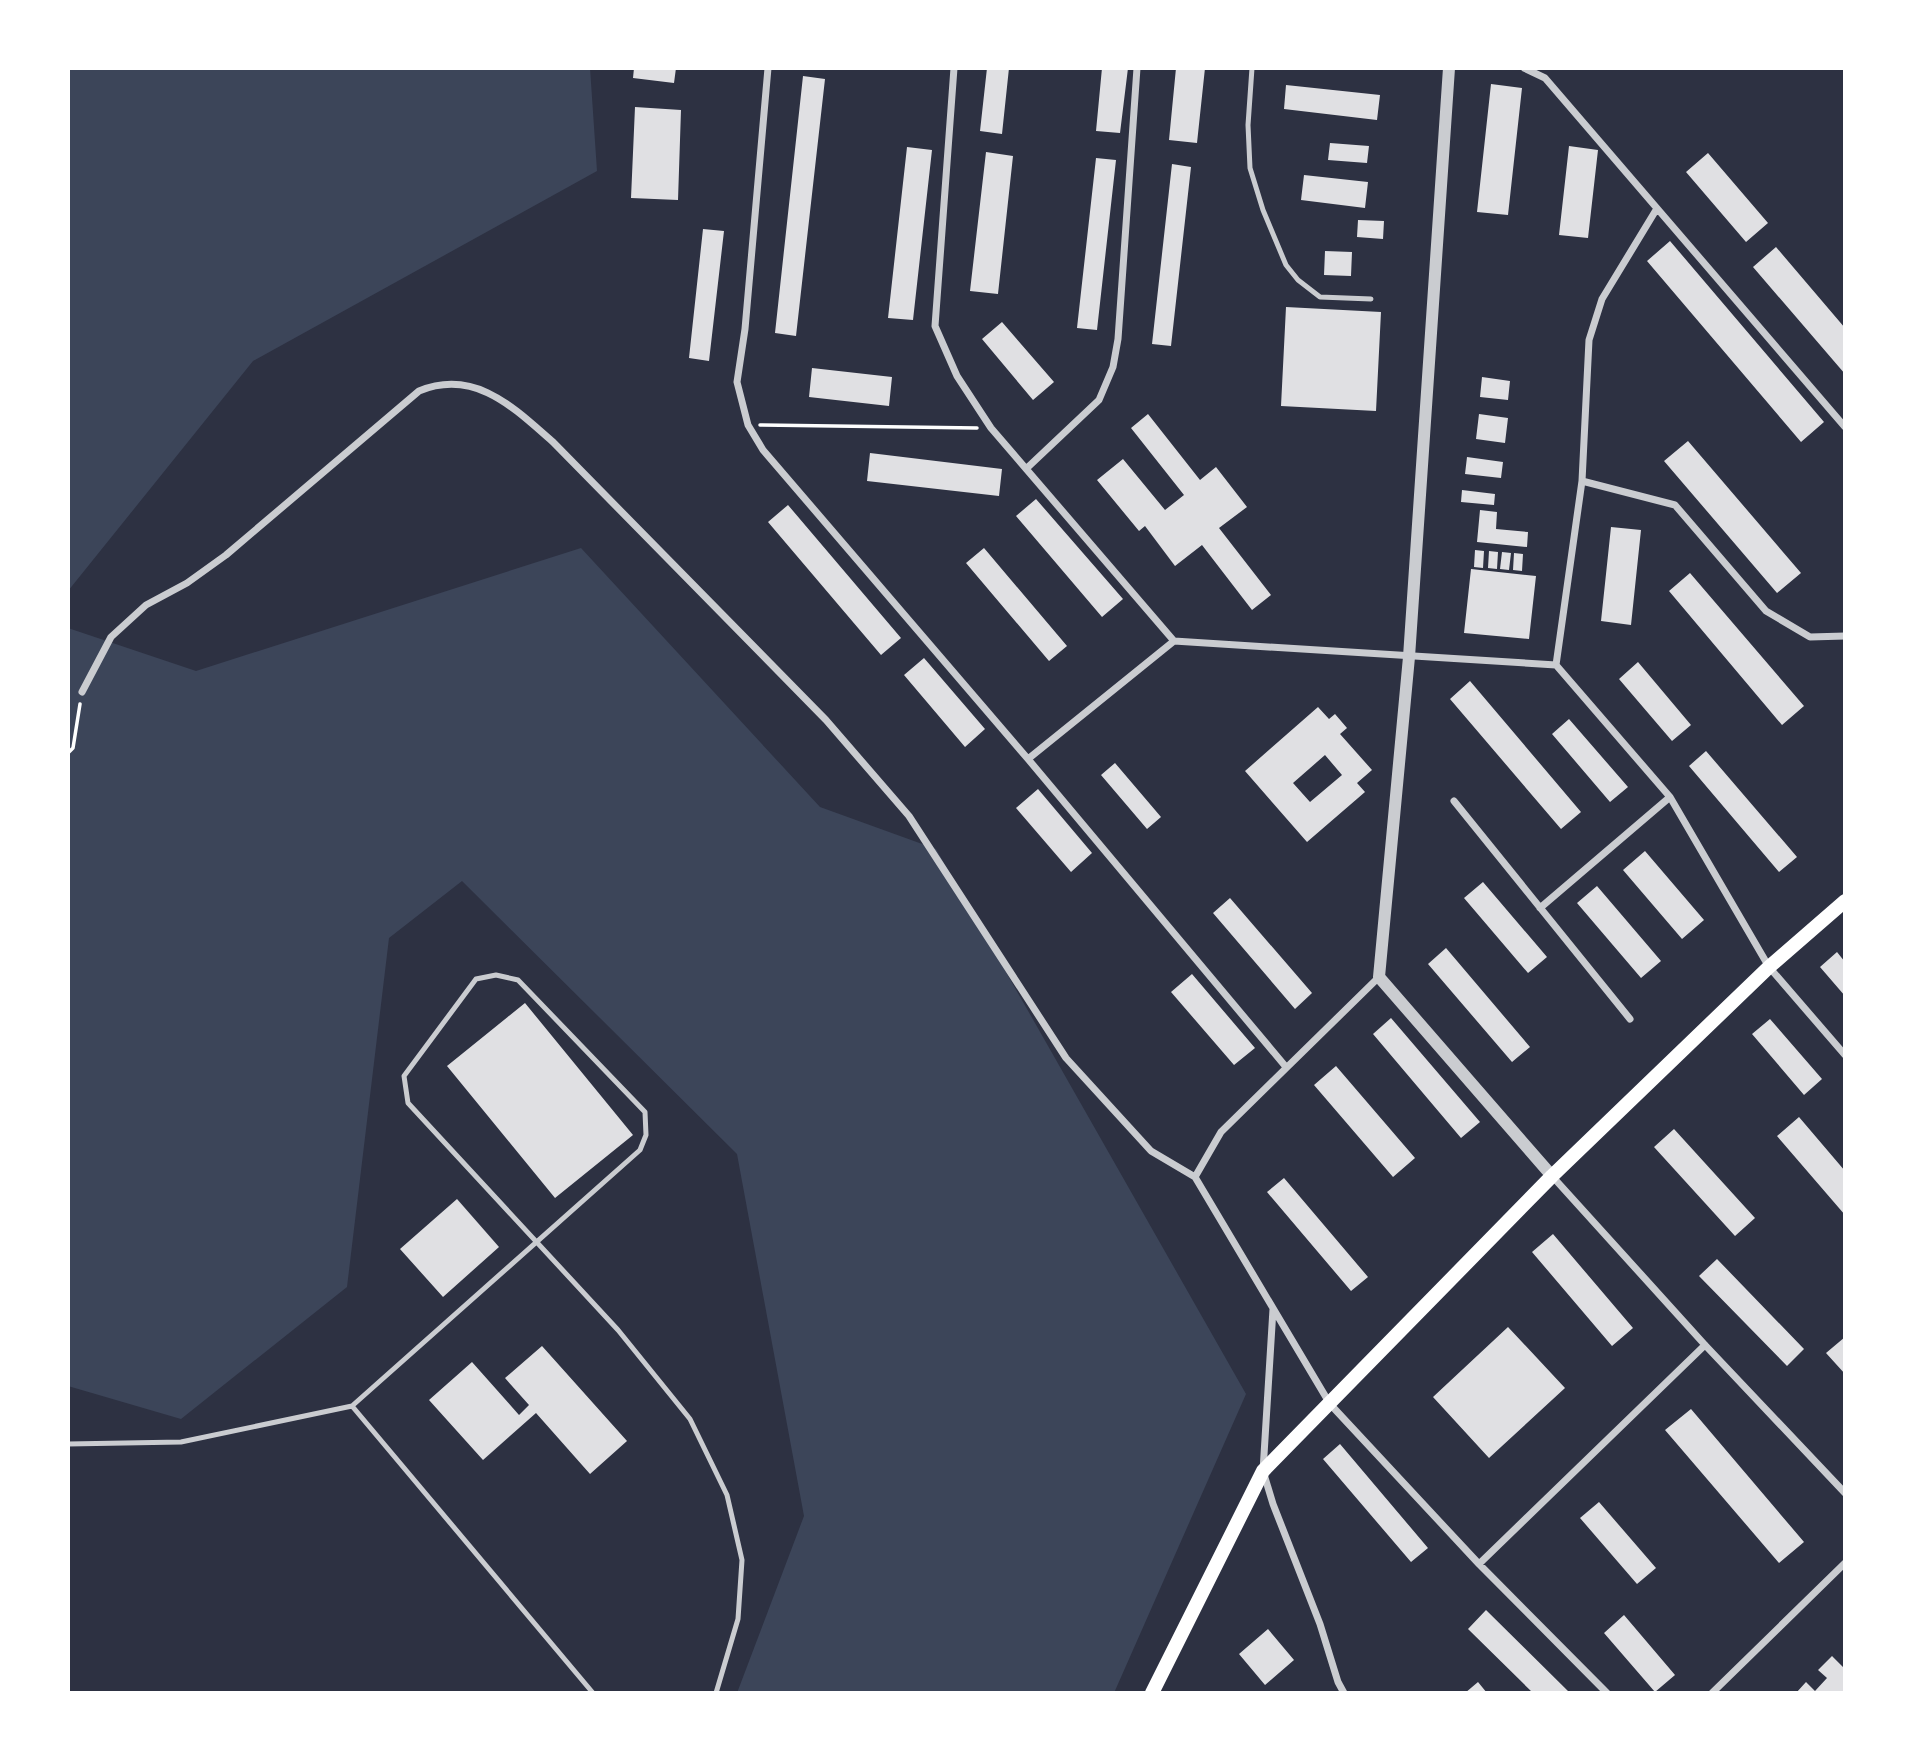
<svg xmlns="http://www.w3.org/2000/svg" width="1913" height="1761" viewBox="0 0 1913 1761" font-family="'Exo 2',sans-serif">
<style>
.green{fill:#3c4559}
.building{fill:#e0e0e3;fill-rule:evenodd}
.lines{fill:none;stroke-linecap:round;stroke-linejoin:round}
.path{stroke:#fff;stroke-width:3.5}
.service{stroke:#caccd0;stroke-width:5}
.minor{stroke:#caccd0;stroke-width:7}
.tertiary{stroke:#caccd0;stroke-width:12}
.secondary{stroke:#fff;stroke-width:14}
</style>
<rect width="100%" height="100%" fill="#2d3142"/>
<path class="green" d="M68,68h522l7,103 -344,190 -185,230z
M581,548l239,259 116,42 310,545 -132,299h-377l67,-177 -67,-362 -275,-273 -73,57 -42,349 -166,132 -113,-33v-758l128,43z"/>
<path class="building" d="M634,68h42l-2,15 -41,-5z
M987,68h22l-7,66 -22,-3z
M1102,68h26l-8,65 -24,-2z
M1176,68h29l-8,75 -28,-3z
M803,76l22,3 -29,257 -21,-3z
M1491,84l31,4 -14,127 -31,-3z
M1286,85l94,10 -3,25 -93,-11z
M635,107l46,3 -3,90 -47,-2z
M1330,143l39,3 -2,17 -39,-3z
M1569,146l29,4 -10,88 -29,-3z
M907,147l25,3 -19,170 -25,-2z
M986,152l27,4 -15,138 -28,-3z
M1708,153l60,70 -22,19 -60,-70z
M1096,158l20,2 -19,170 -20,-2z
M1172,164l19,3 -20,179 -19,-2z
M1304,175l64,7 -3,26 -64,-8z
M1358,220l26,1 -1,18 -26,-2z
M703,229l21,2 -15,130 -20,-3z
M1670,241l154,181 -23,20 -154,-181z
M1776,247l69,81v46l-92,-107z
M1325,251l27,1 -1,24 -27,-1z
M1286,307l95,5 -5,99 -95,-5z
M1002,322l52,60 -21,18 -51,-61z
M812,368l80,9 -3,29 -80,-9z
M1482,377l28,4 -2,19 -28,-3z
M1148,414l52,66 16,-13 31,40 -28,21 52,67 -19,15 -50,-65 -27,21 -30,-40 -6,5 -42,-51 26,-21 42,51 19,-15 -53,-67z
M1479,414l29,4 -3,25 -29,-4z
M1688,441l113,132 -24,20 -113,-132z
M870,453l132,16 -3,27 -132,-15z
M1467,457l36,5 -2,16 -36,-4z
M1462,490l33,4 -1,11 -33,-3z
M1036,499l87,100 -21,18 -86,-101z
M788,505l113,133 -20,17 -113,-133z
M1480,510l17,2 -1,17 32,3 -1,15 -50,-5z
M1611,527l30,3 -10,95 -30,-4z
M984,548l83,98 -18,15 -83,-98z
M1475,550l9,1 -1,17 -9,-1z
M1489,551l9,1 -1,17 -9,-1z
M1502,552l9,1 -2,17 -9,-1z
M1514,553l9,1 -1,17 -9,-1z
M1471,569l65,7 -7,63 -65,-6z
M1690,573l114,133 -22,19 -113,-134z
M924,658l61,71 -20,18 -61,-72z
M1638,662l53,63 -19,16 -53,-62z
M1470,681l111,131 -20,17 -111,-130z
M1318,707l11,12 6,-5 12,14 -7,6 32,36 -15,13 8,9 -58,50 -62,-71zM1325,755l17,20 -32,27 -17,-19z
M1569,719l59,68 -18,15 -58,-68z
M1706,751l91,106 -18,15 -90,-106z
M1115,763l46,54 -14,12 -46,-54z
M1038,789l54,64 -21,19 -55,-64z
M1645,851l59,69 -22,19 -59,-69z
M1483,882l64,75 -19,16 -64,-75z
M1597,886l64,75 -20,17 -64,-75z
M1230,898l82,95 -17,16 -82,-96z
M1446,948l84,99 -18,15 -84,-98z
M1837,952l8,10v34l-25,-29z
M1192,974l63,74 -21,17 -63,-73z
M525,1003l108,132 -78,63 -108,-132z
M1391,1018l89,104 -19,16 -88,-104z
M1770,1019l52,60 -18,16 -52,-61z
M1336,1066l79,92 -22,19 -79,-92z
M1799,1117l46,54v44l-68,-79z
M1674,1129l81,89 -20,18 -81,-89z
M1284,1178l84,99 -17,14 -84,-99z
M457,1199l42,48 -56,50 -43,-48z
M1553,1234l80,94 -21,18 -80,-94z
M1717,1259l87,90 -17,17 -88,-90z
M1508,1327l57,61 -76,70 -56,-61z
M1845,1337v37l-19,-21z
M542,1346l85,95 -37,33 -54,-61 -53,47 -54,-60 43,-38 47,53 10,-10 -24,-27z
M1691,1409l113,133 -25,21 -114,-133z
M1340,1444l88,104 -17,14 -88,-103z
M1599,1502l57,66 -19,16 -57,-66z
M1486,1610l84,83h-37l-65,-64z
M1624,1615l51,60 -20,17 -51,-59z
M1268,1629l26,31 -29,25 -26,-31z
M1832,1656l13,13v24h-49l10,-11 9,9 12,-13 -9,-8z
M1478,1682l9,11h-22z"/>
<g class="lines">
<path class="path" d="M760,425l217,3
M68,753l5,-5 7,-44"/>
<path class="service" d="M1252,68l-4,57 2,43 13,42 23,55 12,15 22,17 51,2
M352,1406l241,287
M68,1444l113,-2 171,-36 288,-256 6,-15 -1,-23 -127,-132 -22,-5 -20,4 -72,97 4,27 210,227 72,89 37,76 15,65 -4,59 -22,74"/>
<path class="minor" d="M768,68l-23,261 -8,53 11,43 15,25 265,309 258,308
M954,68l-19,258 22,50 34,52 183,213 382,24 114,132 99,170 76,88
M1524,68l21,10 300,349
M1027,468l72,-68 14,-33 5,-28 19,-271
M1582,481l93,24 91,106 44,26 35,-1
M1556,665l26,-184 7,-141 13,-41 54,-89
M82,692l29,-55 35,-32 41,-22 39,-28 193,-164c56,-23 95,17 134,51l273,278 83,96 157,242 85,93 44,26 135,227 149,160 128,129
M1028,759l146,-118
M1454,801l176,218
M1540,908l130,-111
M1552,1176l153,169 140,148
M1195,1177l26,-45 158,-155
M1273,1309l-10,162 10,33 47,120 18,58 6,11
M1479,1564l226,-219
M1712,1693l133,-130"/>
<path class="tertiary" d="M1449,68l-40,589 -30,320 173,199"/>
<path class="secondary" d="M1152,1693l111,-222 289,-295 217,-209 76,-66"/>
</g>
<rect width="1913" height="1761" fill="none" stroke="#ffffff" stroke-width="140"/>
</svg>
